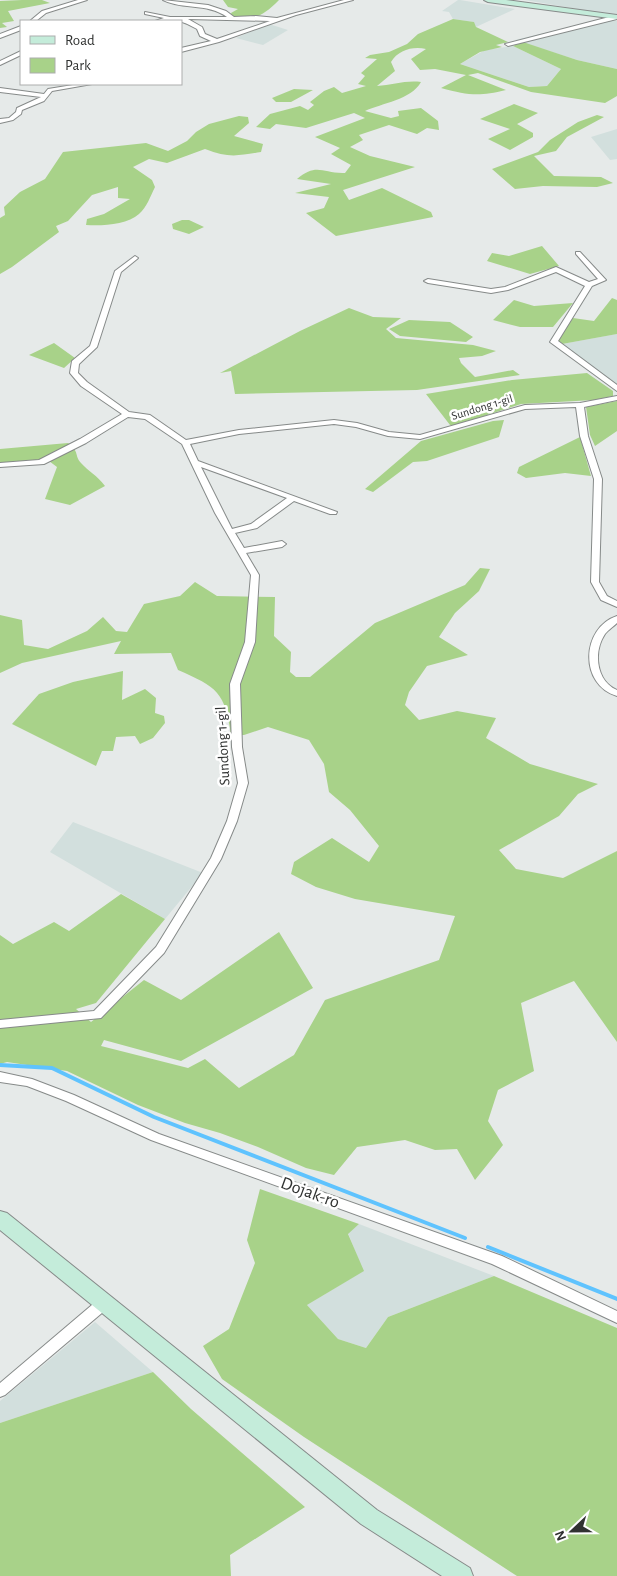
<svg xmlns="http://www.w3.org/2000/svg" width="617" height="1576" viewBox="0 0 617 1576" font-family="'Alegreya Sans',sans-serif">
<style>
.built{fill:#d2dfdd}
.green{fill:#a8d289}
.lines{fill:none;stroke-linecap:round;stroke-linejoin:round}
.stream{stroke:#5fc3fe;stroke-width:4}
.street-casing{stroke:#868a89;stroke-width:2}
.secondary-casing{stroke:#868a89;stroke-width:2}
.street{fill:#fff;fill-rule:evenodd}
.secondary{fill:#c4ecda;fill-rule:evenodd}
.labels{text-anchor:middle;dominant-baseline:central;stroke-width:5;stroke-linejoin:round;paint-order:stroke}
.far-street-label{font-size:12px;fill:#303231;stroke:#fff}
.street-label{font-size:15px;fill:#303231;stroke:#fff}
.near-street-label{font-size:18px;fill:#303231;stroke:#fff}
</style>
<rect width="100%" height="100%" fill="#e6eae9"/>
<path class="built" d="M458,0h2l55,9 -39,18 -3,-5 -20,-3 -4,-7 -7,-1z
M525,0h92v14l-28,-3z
M602,19l15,2v48l-40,-9 -62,-20z
M269,24l19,6 -25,15 -27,-7z
M513,46l48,23 -14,17 -18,1 -69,-23 25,-14z
M617,129v30l-7,1 -19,-23z
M617,334v51l-55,-41z
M73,822l130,51 -38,46 -115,-67z
M359,1224l135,52 -106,41 -22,31 -28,-9 -31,-34 56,-34 -15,-38z
M95,1322l58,50 -153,51v-22z"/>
<path class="green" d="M22,0h20l8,3 -42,8 6,10 -12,2 5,4 -7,1v-27z
M223,0h56c-17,17 -22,18 -46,19l-2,-6 7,-4 -10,-2z
M453,19l21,3 2,5 32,15 -12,3 6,2 -22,5 -20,12 69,23 18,-1 14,-17 -48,-23 10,-4 54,18 40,9v27l-12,7 -74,-11 -53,-19 -10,2 38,15c-28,7 -38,5 -65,-2l25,-13 -31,-6 -15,1 -9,-11 15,-10c-13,-3 -28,1 -35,13l4,9 -18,15c15,-1 29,-6 44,-4 -10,18 -39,21 -56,29l26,7 8,-2 -1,-5 23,-3 17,13 1,9 -12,-2 -10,6 -28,-9 -30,10 4,5 -13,7 20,9 45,11 -72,23 6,10 33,-12 49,24 2,5 -97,19 -30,-23 18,-5 5,-11 -34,-4 36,-9 -34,-5c20,-17 26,-5 48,-6l6,-8 -20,-11 9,-6 -25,-11 50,-19 -11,-5 -48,15 -30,-4 -6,5 -14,-2 14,-13 30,-8 8,4 6,-5 -4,-3 14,-11 10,-4 8,6 24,-7 -8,-2 7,-8 -4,-3 16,-14 -12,-1 5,-3 19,-3 18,-8 11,-10z
M294,89l19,1 -22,12h-15l-4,-4z
M514,104l24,9 -21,11 16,9v4l-23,13 -22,-11 22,-10 -30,-10z
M597,115l7,2 -37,20 -11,14 -22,5 20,20 47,1 12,6 -16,4 -54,-1 -28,3 -23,-20 46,-17 12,-12 28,-18z
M239,116l9,1 1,6 -15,13 29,8 -2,8c-24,4 -33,6 -56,-3l-38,14 -18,-4 -16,8 19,13 3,7c-5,10 -8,20 -16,27 -12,11 -37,12 -53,11l1,-6 17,-5 26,-15 -12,-1v-11l-26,8 -24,26 -12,5 3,6 -47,35 -12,7v-56l5,-3 -1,-8 16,-15 25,-13 18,-27 83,-9 22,8 19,-10 9,-9 13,-8z
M182,220h7l15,7 -15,7 -16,-5 -1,-5z
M542,246l17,20 -29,8 -43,-13 5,-8 17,3z
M612,298l5,2v34l-55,10 -5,-2 16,-24 21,3z
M514,300l20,6 39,-3 -20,24h-33l-27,-7z
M349,308l24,9 28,1 -15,11 10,9 77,7 23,6 -14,5 -23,2 2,5 14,14 38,-7 7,5 -103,15 -182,4 -4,-23 -11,2 80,-42z
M409,320l41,2 23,15 -7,5 -66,-6 -11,-7z
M54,343l21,15 -11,10 -35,-13z
M587,373l26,18v5l-19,4 -73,4 -64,21h-7l-24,-31 86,-14z
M617,401v30l-22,15 -5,-11 -4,-28z
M504,420l-5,17 -72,24 -14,1 -40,30 -8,-3 56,-48 72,-20z
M580,437l11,39 -26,-3 -39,5 -9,-5 2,-6z
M68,443c12,9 6,12 13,20 7,8 16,12 24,23l-35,19 -25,-6 12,-32 -8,-6 -49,6v-18z
M480,568l10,1 -11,22 -24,22 -16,24 29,18 -41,11 -18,26 -4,13 14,15 38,-9 39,7 -10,20 44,26 68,20 -20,10 -19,22 -60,34 17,19 47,9 54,-27v191l-43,-61 -53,22 13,68 -36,19 -10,31 15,24 -28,35 -18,-31 -22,1 -30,-10 -48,7 -23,28 -28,-7 -48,-21 -38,-14 -35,-10 -47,-18 -71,-34 -60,-9 -7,2v-129l13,9 41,-22 15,9 52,-37 44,25 -69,84 -20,6 15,13 53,-42 37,20 98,-68 34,56 -132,73 -77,-21 -3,6 87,22 17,-9 34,29 55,-33 31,-55 114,-40 16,-44 -100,-17 -39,-12 -25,-13 3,-12 38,-24 37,24 10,-16 -29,-36 -21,-18 -5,-28 -15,-24 -41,-13 -24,8h-13c-6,-43 -14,-48 -53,-65l-7,-17 -57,1 7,-13 -99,22 -22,10v-58l22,5 2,25 24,4 39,-18 16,-14 13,14 11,1 17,-28 36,-8 15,-14 22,14 58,1 -1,39 17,16 -1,20 6,5h14l65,-54 90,-38z
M123,671l-1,29 23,-11 11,9 -1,15 9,3 1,7 -12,15 -13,6 -5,-8 -19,1 -3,14h-11l-6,15 -84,-42 27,-30 34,-12z
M260,1189l99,35 -11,10 16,37 -57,34 31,34 28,9 22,-31 106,-41 123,52v248h-100l-213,-139 -82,-58 -19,-33 26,-17 26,-66 -8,-23z
M153,1372l38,37 114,98 -75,48 1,21h-231v-153z"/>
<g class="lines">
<path class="stream" d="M0,1065l52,3 102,49 311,121
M488,1247l129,52"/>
<g class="street-casing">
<path id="street" d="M78,0h9l-41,13 -10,8h-6l12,-10z
M163,0l45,5 18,6 8,6 22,-1 21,2 67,-18h9l-57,15 -77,27 -38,10v-4l30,-7 -11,-5 -3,-7c-19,-11 -21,-8 -42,-8l9,-3 -19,-4v-2l25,5h57c-19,-14 -44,-7 -64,-17zM188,19l82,2 -53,18 -12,-5 -3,-7z
M617,15v4l-109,27 -3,-2z
M21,26v4l-21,8v-4z
M21,51v4l-21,10v-4z
M79,84h13l-40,7 -8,10 -22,9 -1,4 -8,6 -13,3v-4l9,-1 7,-6 1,-4 24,-11 -41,-5v-4l44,6 4,-5z
M576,252h4l26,28 -14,6 -34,55 59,44v6l-67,-49 35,-56 -29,-14 -48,18 -17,3 -63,-10 -4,-2 4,-2 63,10 14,-2 51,-20 33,15 9,-3 -22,-25z
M135,256l3,2 -1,1 -16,13 -24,75 -18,17 -1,9 9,9 42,30 21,3 36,25 53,-10 95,-10 23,3 32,9 31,3 105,-30 55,-2 37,-7v4l-33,7 4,29 14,43 -3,103 8,14 10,5v6l-16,-7 -10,-18 3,-103 -14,-43 -4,-29 -51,2 -105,30 -32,-3 -32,-9 -22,-3 -95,10 -49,10 8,17 139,51 -1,2h-6l-36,-13 -37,27 -22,5 9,15 38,-7 4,3 -4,3 -36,6 13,22 -4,67 -15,42 2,63 6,36 -11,38 -16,38 -57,94 -63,65 -101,10v-8l94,-9 62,-64 55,-89 16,-37 11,-38 -6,-36 -2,-63 15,-42 6,-67 -36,-62 -33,-69 -37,-25 -17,-2 -42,26 -42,21 -44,3v-4l39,-3 41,-21 42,-25 -41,-28 -11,-13 2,-12 18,-15 25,-75zM201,467l86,31 -36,26 -19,5z
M617,616v7c-4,4 -9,7 -12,11 -12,18 -9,47 12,56v6c-38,-11 -36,-68 0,-80z
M0,1072l32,7 42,16 85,39 343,122 115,55v12l-125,-59 -341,-124 -85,-39 -39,-15 -27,-4z
M104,1297l5,2 2,4 -2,4 -104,88 -5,2v-14l99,-84z"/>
</g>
<g class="secondary-casing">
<path id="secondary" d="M484,0h22l111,15v4l-129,-17z
M0,1211l7,2 370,297 93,58 3,8h-31l-81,-52 -361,-294z"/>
</g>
<use href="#street" class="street"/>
<use href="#secondary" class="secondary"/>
</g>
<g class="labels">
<g class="far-street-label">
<text transform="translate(482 407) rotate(-17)">Sundong 1-gil</text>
</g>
<g class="street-label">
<text transform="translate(223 746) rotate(-93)">Sundong 1-gil</text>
</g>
<g class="near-street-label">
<text transform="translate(310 1193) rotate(20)">Dojak-ro</text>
</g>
</g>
<rect x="20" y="20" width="162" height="65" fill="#ffffff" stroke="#acadad"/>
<rect x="30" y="36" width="25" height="8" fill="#c4ecda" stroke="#acadad"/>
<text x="65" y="45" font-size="15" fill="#303231">Road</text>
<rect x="30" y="58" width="25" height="15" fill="#a8d289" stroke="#acadad"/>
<text x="65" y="70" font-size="15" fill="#303231">Park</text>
<g transform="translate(572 1531) rotate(248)" stroke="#ffffff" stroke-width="4" paint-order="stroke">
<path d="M0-4L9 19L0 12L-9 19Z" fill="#303231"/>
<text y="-8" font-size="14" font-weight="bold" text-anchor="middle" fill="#303231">N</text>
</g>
</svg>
